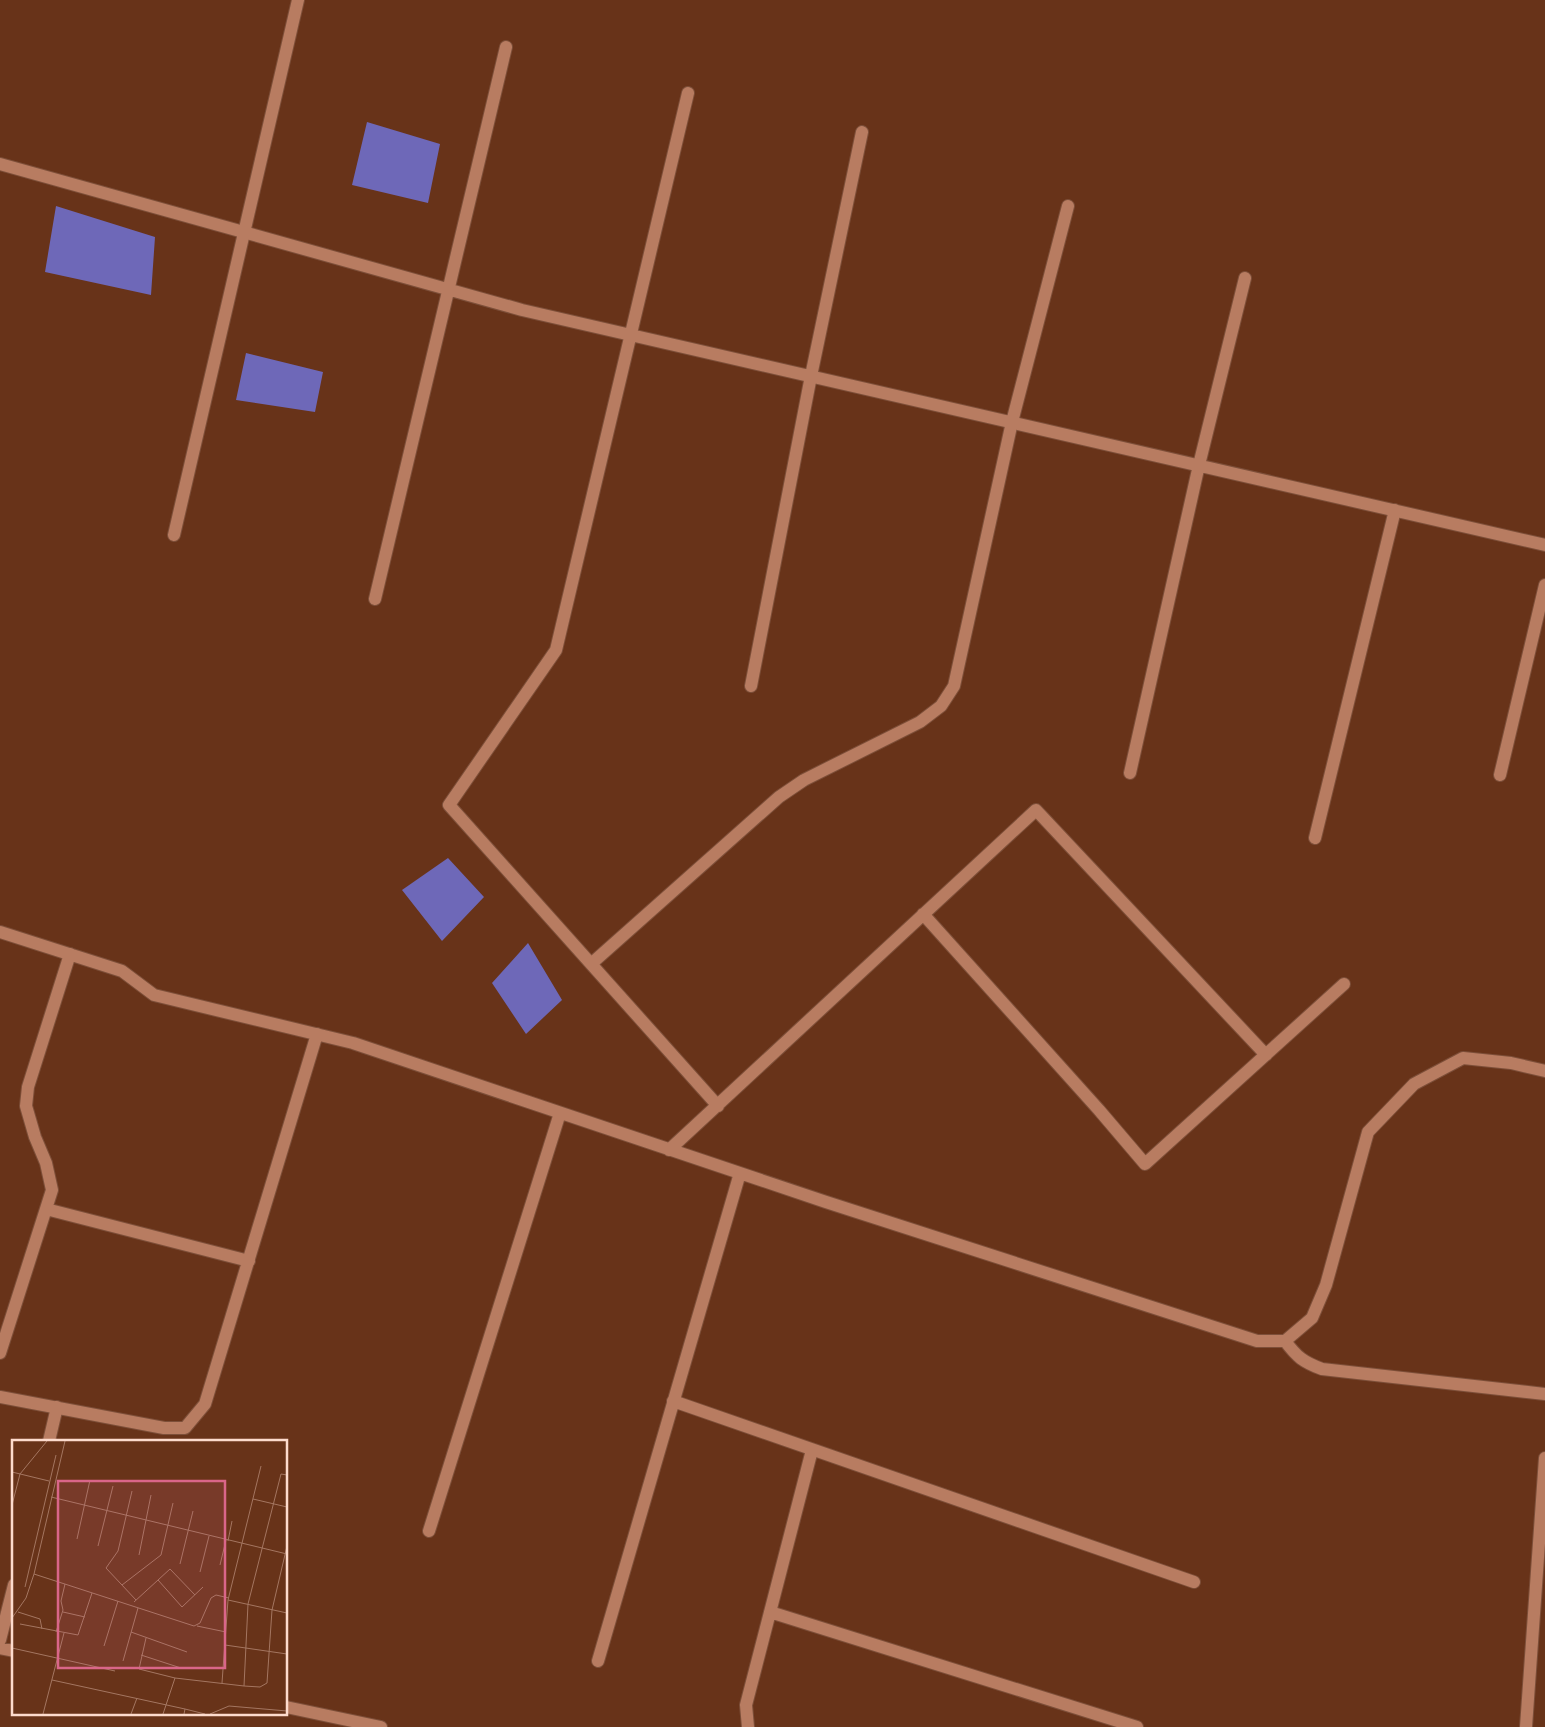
<svg xmlns="http://www.w3.org/2000/svg" width="1545" height="1727" viewBox="0 0 1545 1727" font-family="Overpass,sans-serif">
<style>
.building{fill:#6e68b8}
.lines{fill:none;stroke-linecap:round;stroke-linejoin:round}
.minor-casing{stroke:#7d4f39;stroke-width:14}
.minor{stroke:#b87c61;stroke-width:12}
.inset-road{fill:none;stroke:#a47661;stroke-width:1}
.view{fill:#da6689;fill-opacity:0.15;stroke:#da6689;stroke-width:2.5}
.inset-edge{fill:none;stroke:#fddbcd;stroke-width:2.5}
</style>
<rect width="100%" height="100%" fill="#683319"/>
<path class="building" d="M367,122l73,22 -12,59 -76,-18z
M56,206l99,31 -4,58 -106,-23z
M246,353l77,19 -8,40 -79,-12z
M448,858l36,39 -42,44 -40,-51z
M528,943l34,57 -36,34 -34,-51z"/>
<g class="lines">
<g class="minor-casing">
<path id="minor" d="M688,93l-132,557 -107,155 269,301
M0,164l522,146 1023,235
M174,535l124,-535
M375,599l131,-552
M751,686l60,-310 51,-244
M1130,773l69,-308 46,-187
M1500,775l45,-190
M1315,838l80,-328
M923,914l176,196 46,54 199,-180
M0,932l122,39 32,24 199,48 473,159 431,139h28l27,-23 14,-33 42,-153 46,-48 49,-26 48,5 34,8
M591,964l188,-167 25,-17 116,-58 21,-16 13,-20 58,-264 56,-216
M669,1150l367,-340 230,245
M46,1209l203,52
M1285,1341c12,16 18,21 37,28l223,25
M0,1353l52,-163 -6,-27 -11,-26 -9,-31 2,-19 42,-133
M0,1397l164,31h21l20,-24 112,-370
M673,1401l521,181
M49,1441l8,-34
M429,1531l131,-418
M770,1612l367,115
M0,1640l14,-55
M0,1648l14,3
M598,1661l142,-488
M286,1707l95,20
M748,1727l-2,-22 66,-255
M1526,1727l19,-269"/>
</g>
<use href="#minor" class="minor"/>
</g>
<g transform="translate(12 1440)">
<rect width="275" height="275" fill="#683319"/>
<path class="inset-road" d="M0,32l37,9M120,51l-14,60 -12,17 30,32M39,57l236,57M241,59l34,8M0,65l8,-31 27,-33M65,99l13,-59M216,101l4,-20M86,106l15,-60M127,115l12,-60M168,124l13,-53M208,125l6,-25M188,132l9,-36M22,134l160,52 6,-3 11,-25 5,-3 13,3M146,140l24,27 21,-20M110,145l39,-30 12,-52M13,147l31,-132M216,160l59,13M122,162l36,-33 25,26M6,172l22,7 2,10M51,172l22,5M0,178l14,-20 8,-24 31,-133M8,184l58,11 14,-42M185,186l29,6M44,192l7,-22 -2,-9 4,-17M119,192l56,20M134,198l-7,31 36,9M213,205l62,9M92,206l14,-45M0,208l103,23M129,215l40,13M111,221l15,-53M40,240l133,29 -1,5M210,243l6,-83 33,-134M232,246l16,1 7,-4 5,-73 15,-64M173,269l20,5M31,274l21,-81M119,274l6,-16M151,274l12,-36 69,8 4,-82 33,-130 6,1M198,274l19,-8 58,5"/>
<path class="view" d="M46,41h167v187h-167z"/>
<rect width="275" height="275" class="inset-edge"/>
</g>
</svg>
